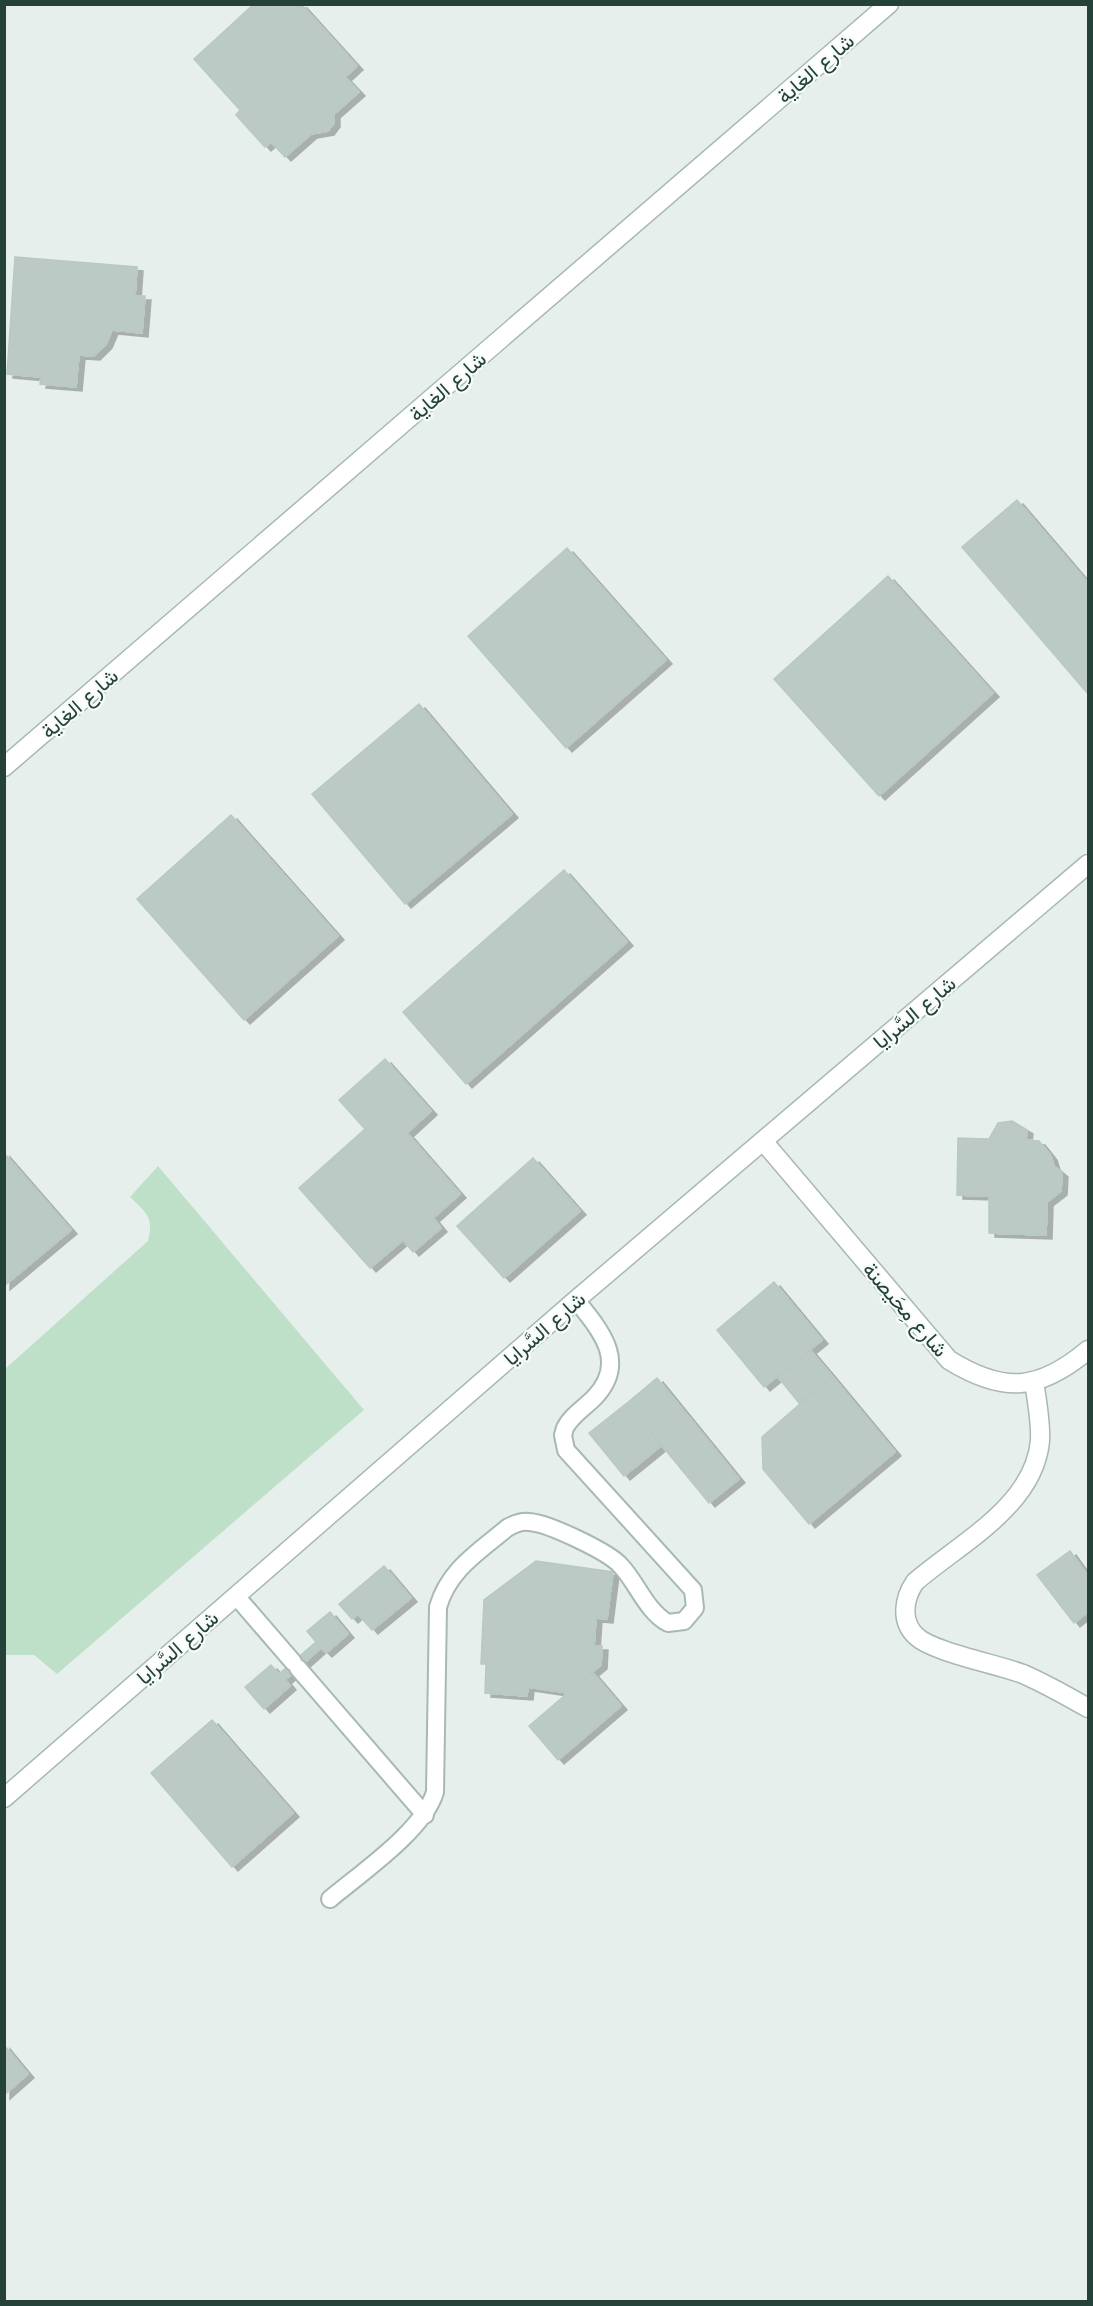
<svg xmlns="http://www.w3.org/2000/svg" width="1093" height="2306" viewBox="0 0 1093 2306" font-family="Quicksand,Vazirmatn,sans-serif">
<style>
.green{fill:#bfe0c8}
.building{fill:#bbcac4;stroke:#b8c9c2;stroke-width:1.5;filter:url(#shadow)}
.lines{fill:none;stroke-linecap:round;stroke-linejoin:round}
.lane-casing{stroke:#a8b8b2;stroke-width:20}
.street-casing{stroke:#a8b8b2;stroke-width:21}
.lane{stroke:#fff;stroke-width:16}
.street{stroke:#fff;stroke-width:18}
.labels{text-anchor:middle;dominant-baseline:central;stroke-width:4.5;stroke-linejoin:round;paint-order:stroke}
.street-label{font-size:21px;fill:#24423a;stroke:#f7fbf9}
</style>
<defs>
<filter id="shadow"><feDropShadow dx="6" dy="4" stdDeviation="0" flood-color="#0004"/></filter>
</defs>
<rect width="100%" height="100%" fill="#e6efeb"/>
<path class="green" d="M158,1166l206,244 -307,264 -23,-19h-29v-286l143,-128c6,-23 -1,-28 -18,-44z"/>
<path class="building" d="M254,4h47l56,62 -12,11 14,15 -25,22v9l-6,8 -17,3 -26,23 -14,-15 -6,5 -29,-32 4,-5 -46,-51z
M15,257l122,10 -2,29h10l-3,37 -30,-3 -6,14 -12,12 -15,-1 -3,32 -36,-3 1,-7 -34,-3z
M1017,500l71,83v111l-126,-147z
M567,548l99,112 -100,88 -98,-112z
M888,576l105,117 -114,103 -105,-117z
M419,704l93,110 -107,90 -93,-110z
M231,815l107,121 -94,84 -107,-121z
M564,870l63,72 -161,142 -63,-72z
M385,1059l46,52 -24,22 53,61 -27,24 8,10 -28,24 -10,-12 -33,28 -71,-80 66,-59 -26,-29z
M1012,1121l15,9 -1,10 13,1 12,15 3,10 8,7 -1,18 -14,11 -1,33 -57,-2v-37l-32,-1 1,-57 31,1 9,-16z
M4,1153l67,77 -67,56z
M533,1158l47,53 -76,67 -47,-52z
M774,1282l48,58 -58,47 -47,-57z
M810,1350l22,26 -33,27 -21,-26z
M832,1376l63,76 -86,72 -46,-55 -1,-32z
M657,1378l82,101 -30,24 -82,-100z
M627,1403l34,43 -37,30 -35,-43z
M1070,1551l18,25v36l-14,11 -37,-48z
M536,1561l77,11 -6,47 -11,-1 -2,28h8l-1,19 -33,28 -40,-6 -1,9 -42,-3 1,-29h-5l3,-64z
M384,1566l27,32 -39,32 -14,-16 -6,5 -13,-15z
M330,1612l18,22 -22,19 -5,-5 -36,32 5,6 -26,23 -19,-22 26,-22 8,9 37,-32 -9,-11z
M592,1672l29,34 -63,54 -29,-34z
M212,1720l81,93 -61,54 -81,-94z
M4,2045l24,29 -24,21z"/>
<g class="lines">
<g class="lane-casing">
<path id="lane" d="M236,1596l57,66
M298,1668l127,147
M330,1899c31,-26 94,-69 105,-107l3,-185c11,-38 41,-55 69,-79 7,-4 14,-7 22,-6 19,1 80,30 92,44 16,17 26,46 47,57l16,-2 11,-13 -2,-18 -127,-140 -3,-15 2,-7c6,-12 19,-20 29,-30 35,-36 6,-68 -18,-98"/>
</g>
<g class="street-casing">
<path id="street" d="M4,767l885,-763
M763,1141l186,219c55,34 90,31 139,-10
M1034,1382c3,19 7,40 6,59 -6,65 -80,102 -125,141 -11,16 -15,39 1,54 16,16 81,28 107,38 23,10 44,22 65,34
M4,1798l572,-498 512,-436"/>
</g>
<use href="#lane" class="lane"/>
<use href="#street" class="street"/>
</g>
<g class="labels">
<g class="street-label">
<text transform="translate(815 68) rotate(-41)">شارع الغاية</text>
<text transform="translate(447 386) rotate(-41)">شارع الغاية</text>
<text transform="translate(79 703) rotate(-41)">شارع الغاية</text>
<text transform="translate(914 1012) rotate(-40)">شارع السَّرايا</text>
<text transform="translate(906 1309) rotate(49)">شارع مِحَيصنة</text>
<text transform="translate(544 1328) rotate(-41)">شارع السَّرايا</text>
<text transform="translate(177 1647) rotate(-41)">شارع السَّرايا</text>
</g>
</g>
<rect width="1093" height="2306" fill="none" stroke="#24423a" stroke-width="12"/>
</svg>
